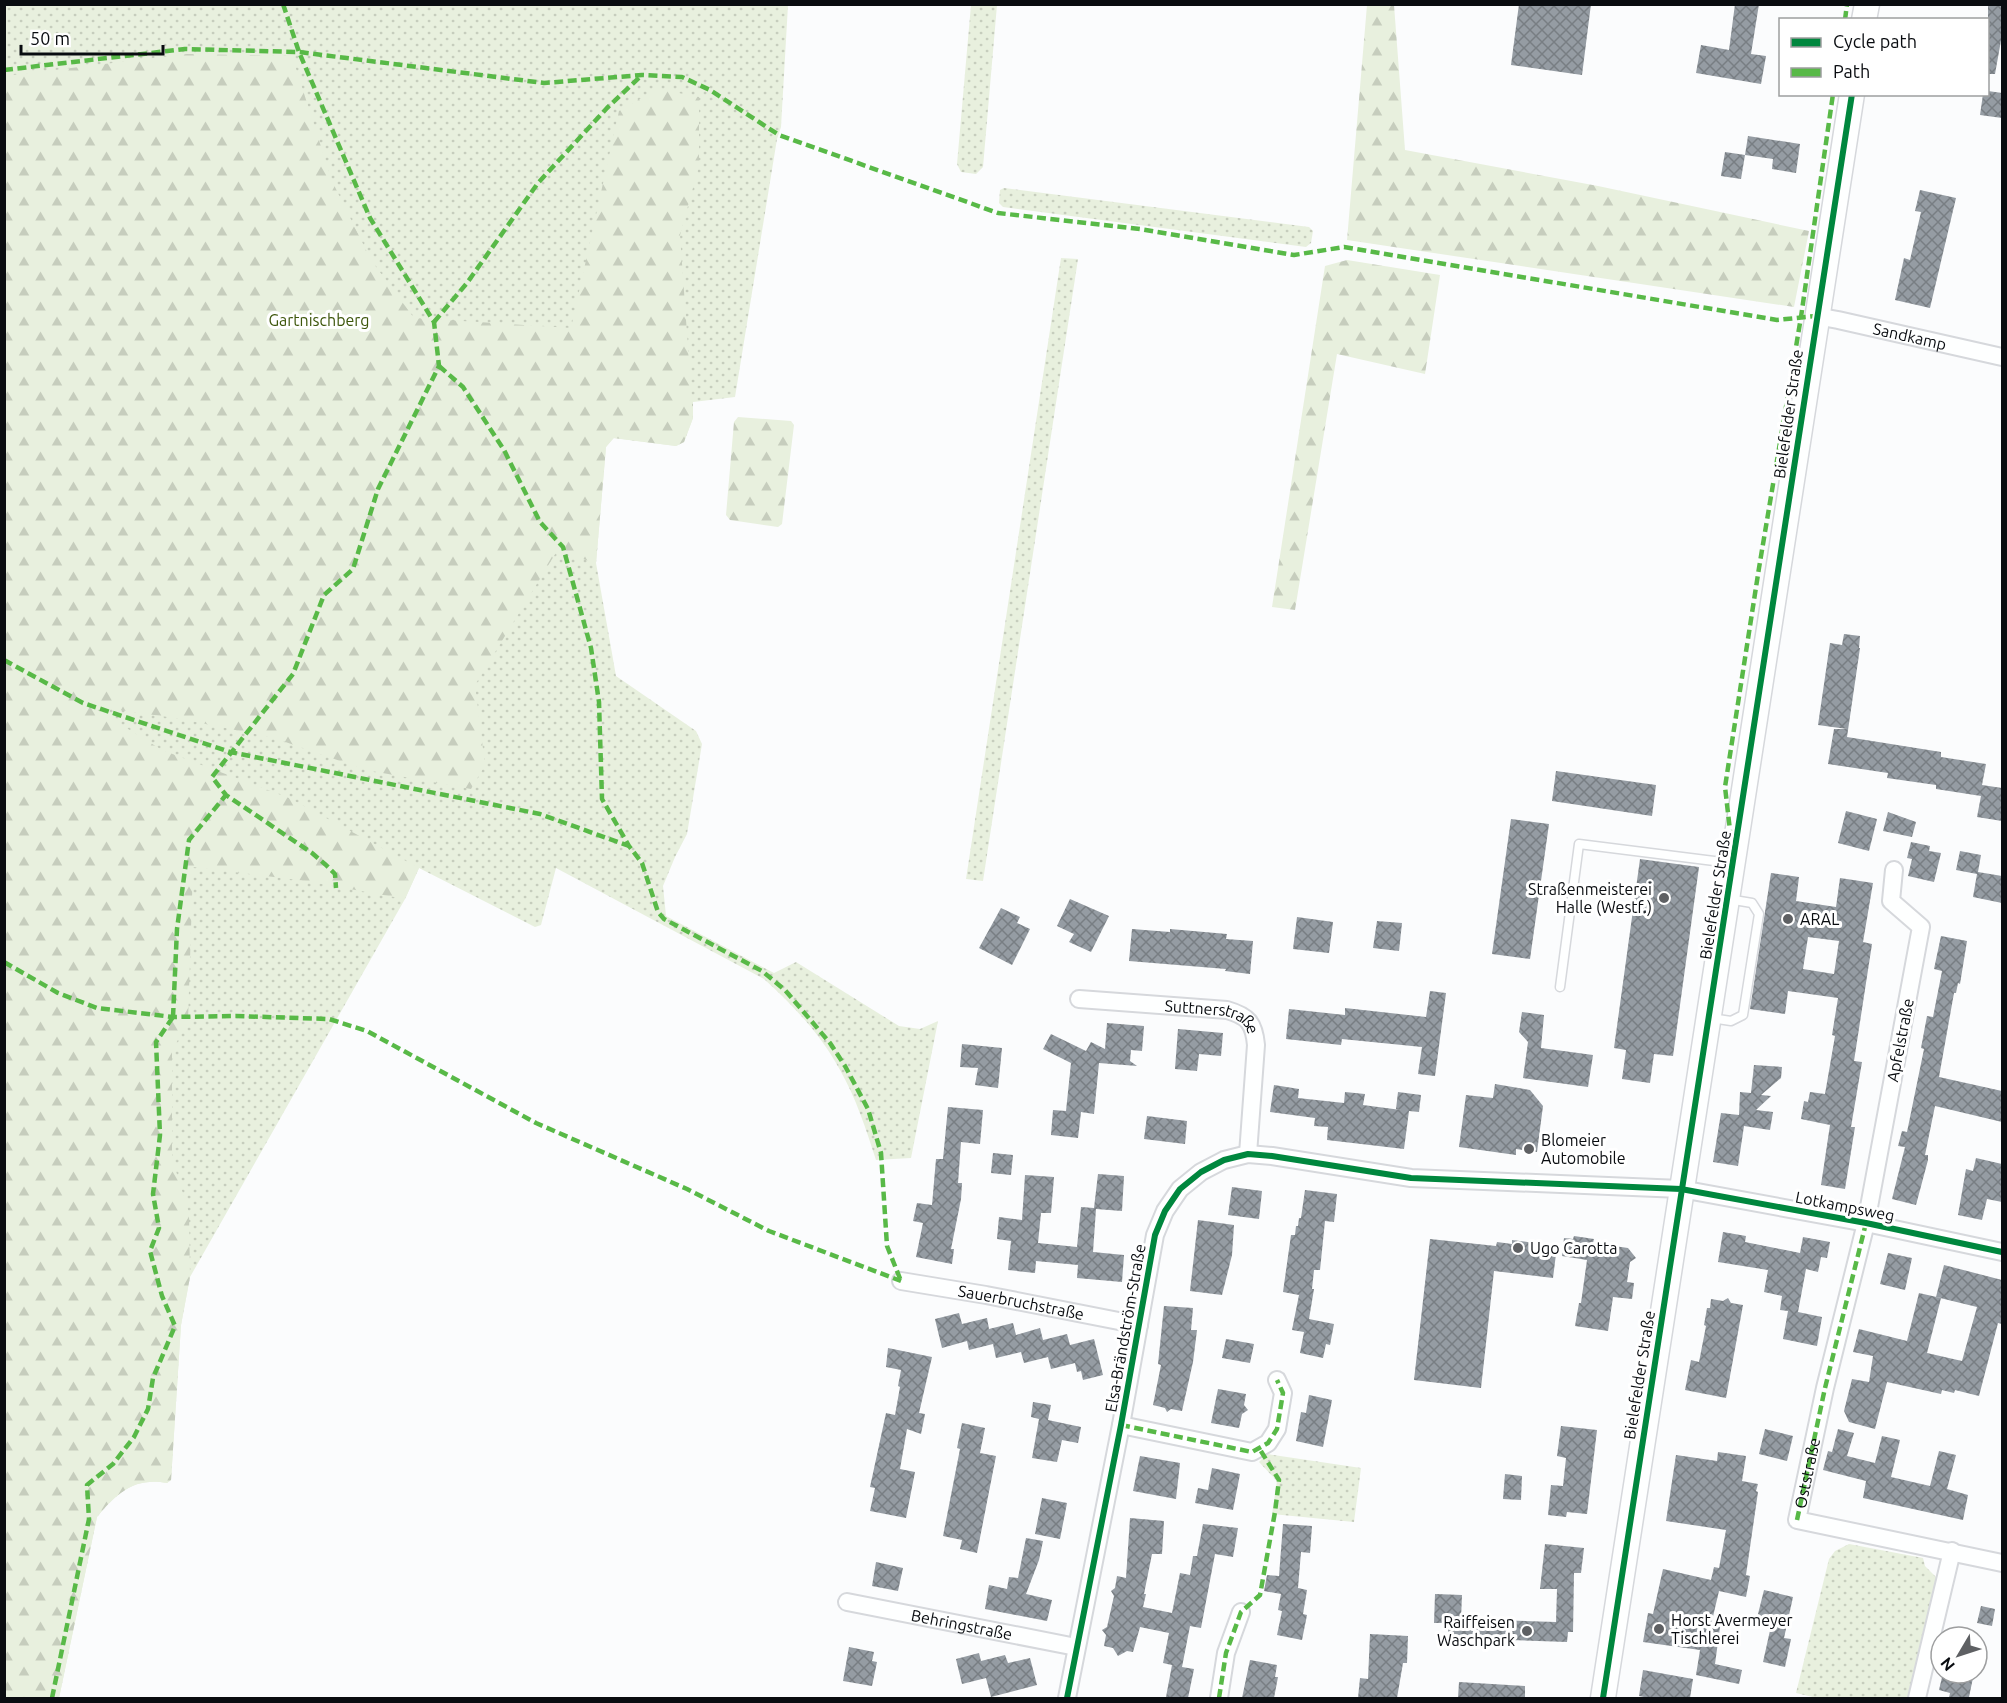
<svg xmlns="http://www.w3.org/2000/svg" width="2007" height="1703" viewBox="0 0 2007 1703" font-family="Ubuntu,sans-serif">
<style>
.green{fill:url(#green-dots)}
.forest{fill:url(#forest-firs)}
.building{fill:url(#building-cross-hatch);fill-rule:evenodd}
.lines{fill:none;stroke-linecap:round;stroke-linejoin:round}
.lane-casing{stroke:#d6d8dc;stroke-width:11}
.street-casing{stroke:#d6d8dc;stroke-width:20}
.secondary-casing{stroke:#d6d8dc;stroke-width:27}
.lane{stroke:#feffff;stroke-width:8}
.street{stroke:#feffff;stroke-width:16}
.secondary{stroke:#feffff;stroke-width:24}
.quiet{stroke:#58b947;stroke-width:4.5;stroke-dasharray:9 4.5;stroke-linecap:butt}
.cycleway-casing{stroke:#fff;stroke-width:10}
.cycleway{stroke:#00873e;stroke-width:6}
.poi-dot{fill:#5e6063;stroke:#fff;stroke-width:2}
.labels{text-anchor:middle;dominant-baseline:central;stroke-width:6;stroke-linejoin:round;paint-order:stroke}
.park-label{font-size:16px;fill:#3d560b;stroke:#fff}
.street-label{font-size:16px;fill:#090c10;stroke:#fff}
.poi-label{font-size:16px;fill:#090c10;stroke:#fff;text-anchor:start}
</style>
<defs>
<pattern id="green-dots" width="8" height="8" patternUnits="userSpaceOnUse" patternTransform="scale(1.5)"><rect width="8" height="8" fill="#e8f0de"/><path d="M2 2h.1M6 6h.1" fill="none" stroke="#c6cdbd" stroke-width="1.8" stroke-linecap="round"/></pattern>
<pattern id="forest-firs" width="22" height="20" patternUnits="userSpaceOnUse" patternTransform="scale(1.5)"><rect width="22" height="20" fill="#e8f0de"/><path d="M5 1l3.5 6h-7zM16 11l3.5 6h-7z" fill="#c6cdbd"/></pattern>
<pattern id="building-cross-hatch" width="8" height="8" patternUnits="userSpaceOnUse" patternTransform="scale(1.5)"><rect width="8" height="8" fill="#959ca3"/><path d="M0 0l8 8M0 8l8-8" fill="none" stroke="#787e83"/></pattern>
</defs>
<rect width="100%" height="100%" fill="#fbfcfd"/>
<path class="green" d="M5,5h783l-7,122 -4,12 -42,258 -42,5v16l-9,24 -8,4 -63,-8 -7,9 -10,116 20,113 80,55 6,13 -15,90 -12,23 -12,29 3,30 108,57 22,-11 103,64 21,3 18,-8 -27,137 -35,2c-10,-31 -20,-62 -36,-90 -18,-34 -47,-65 -76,-91l-208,-111 -15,57 -6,2 -116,-59 -14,31 -215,378 -9,48 -10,155 -4,3c-33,-6 -50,10 -70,34l-38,181h-54z
M971,5h26l-14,162 -7,7 -15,-2 -4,-8z
M1004,188l305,39 4,4 -2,12 -5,4 -303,-40 -4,-4 1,-13z
M1061,258l17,1 -95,622 -17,-2z
M1267,1454l94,14 -7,54 -82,-8 5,-33 -18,-19z
M1849,1544l74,14 2,8 12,12 -29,120h-91l-21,-5 33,-134 6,-8z"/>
<path class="forest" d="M1367,5h27l11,145 193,36 211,45 -15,76 -447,-67z
M187,54l105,2 40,125 39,79 43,58 157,10 48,-217 39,-22 41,8v69l-19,69 13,183 -9,24 -8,4 -62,-8 -8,9 -10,116 -39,-12 -82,134 10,80 -14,24 -105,-19 -92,-32 -92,-19 -91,-13 71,44 127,48 130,70 -14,31 -99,-18 -113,-14 -5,154 -16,30v107l17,55 1,64 -9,48 -10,155 -4,3c-33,-6 -50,10 -70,34l-38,181h-54v-1622z
M1347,260l93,15 -15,99 -88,-20 -42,256 -23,-3 53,-341z
M738,417l53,4 3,4 -12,99 -4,3 -48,-7 -4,-5 8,-93z"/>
<path class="building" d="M1519,4h72l-9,71 -71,-10z
M1735,4h24l-8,50 15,2 -5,28 -65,-11 5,-28 28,5z
M1988,4h14v31l-7,39h-7z
M1988,91l14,2v25l-22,-3 3,-21h5z
M1748,136l52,8 -4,29 -24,-4 1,-10 -28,-4 -4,24 -20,-3 4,-24 20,3z
M1920,190l36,8 -26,110 -35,-8 9,-42 6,2 11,-48 -6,-1z
M1844,634l16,2 -1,12h1l-13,89 94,15v5l45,7 -4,21 20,3v33l-25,-4 4,-21 -45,-7v-4l-49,-7 1,-5 -60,-9 6,-35h13l-29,-4 12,-82 12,2z
M1556,771l100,14 -4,31 -100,-15z
M1846,811l31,8 -8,32 -31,-8z
M1888,812l28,10 -4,15 -29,-6z
M1511,819l38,5 -19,135 -38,-5z
M1911,842l19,4 -1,5 12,2 -7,29 -26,-6 4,-17 -5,-1z
M1960,851l21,4 -3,17 24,4v27l-29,-6 4,-23 -21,-4z
M1640,859l59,8 -26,189 -19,-2 -4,29 -28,-4 4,-29 -12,-2z
M1771,873l28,4 -3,24 40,6 4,-29 33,5 -10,59 9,2 -18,117 8,1 -11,65h4l-10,62 -24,-4 9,-60 -29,-6 3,-18 4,1 2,-10 15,2 10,-58 -3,-1 6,-37 -50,-7 -3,23 -35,-5zM1808,937l31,4 -5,33 -31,-5z
M1070,899l39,17 -18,36 -22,-10 5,-8 -17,-8z
M1001,908l19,9 -3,6 13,6 -18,36 -33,-17z
M1297,917l36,5 -4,31 -36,-4z
M1377,921l25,2 -3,28 -26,-3z
M1132,929l38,3v-3l57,5 -1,5 27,2 -3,33 -25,-3 1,-2 -97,-8z
M1941,936l26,5 -7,43 -2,-1 -2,10h-2l-15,84 63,14v31l-67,-16 -10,49h3v5l-12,45 -24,-6 13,-52 -7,-1 4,-15 5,1 17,-83 -3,-1 6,-32 6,1 9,-46 -8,-2z
M1430,991l16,2 -11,83 -17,-2 4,-27 -80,-8 -1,6 -55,-6 3,-30 56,6v-7l81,9z
M1522,1012l22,3 -3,33 52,7 -5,32 -65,-9 5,-36 -9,-10z
M1107,1023l37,3 -2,25 -11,-1 -1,11 7,5 -38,-3 -5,51 -13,-2 -3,26 -27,-3 2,-25 13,1 5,-48 -28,-14 8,-15 35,17 5,-9 14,7z
M1178,1029l45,4 -2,23 -22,-2 -2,17 -22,-2z
M962,1044l40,4 -4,40 -23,-3 3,-17 -18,-1z
M1754,1065l28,2 -1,11 -20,17 10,1 -15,14 17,2 -3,18 -26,-4 -6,40 -25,-4 8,-49 18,2 1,-23 11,1z
M1495,1084l35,6 13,16 -6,46 -21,-3v6l-57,-8 7,-52 27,3z
M1274,1085l25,4 -1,9 46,5 1,-11 20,2 -2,11 38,5 -5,-1 2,-17 23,3 -2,17 -10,-1 -5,38 -77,-9 1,-13 -14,-1 1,-8 -45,-6z
M948,1107l35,3 -3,34 -19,-2 -3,41h4l-1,16 -10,50h3l-2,15 -36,-7 7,-34 -10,-2 4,-18 15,2 4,-46h7z
M1147,1116l40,5 -2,23 -41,-5z
M993,1153l20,2 -2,20 -20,-2z
M1976,1158l26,6v38l-15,-3 -5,21 -24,-5 8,-46 7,2z
M1098,1174l26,2 -2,35 -26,-2 -3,43 31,3 -2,27 -45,-4 1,-13 -42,-4 -1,12 -27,-3 3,-29 -14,-2 2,-22 23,3 3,-45 29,2 -3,36h-10l-3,30 39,4 4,-40 13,1z
M1232,1187l30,4 -3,28 -31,-4z
M1305,1190l32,4 -3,28 -9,-1 -5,49h-6l-2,19h2l-5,30 25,5 -4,21 -4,-1 -3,14 -23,-5 4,-21 -12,-2 7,-35 -16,-3 8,-57h4l1,-9h2l1,-8h2z
M1198,1220l36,5 -2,30 -10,40 -32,-4z
M1723,1232l23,4 -1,6 55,11 3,-16 27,5 -3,16 -6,-1 -3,15 -12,-3 -8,43 24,5 -5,29 -34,-7 5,-28 -8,-1 2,-14 -18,-4 4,-22 -50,-8z
M1574,1236l20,3 -1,4 35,5 8,10 -6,4 -3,20 7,1 -2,16 -19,-2 -5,34 -33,-5 4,-23h2l6,-43 -25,-4 2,-18 9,1z
M1430,1239l66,7 1,-4 15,2v-4l45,6 -4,32 -59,-7 -13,117 -67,-8z
M1888,1253l24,5 -7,32 -25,-6z
M1944,1265l58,15v44l-4,-1 -19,73 -24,-6 -1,3 -12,-3 -1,4 -54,-12 -12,47 -26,-7 -5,-11 8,-32 17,3 4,-26 -20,-4 6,-23 48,12 12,-48 22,5 -14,55 35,8 15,-54 -41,-10z
M1728,1298l3,5 12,2 -17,93 -41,-8 6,-30 8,2 7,-36 -2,-1 3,-17h3l1,-9 12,2z
M1164,1306l29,2 -2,22h6l-4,32 -11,49 -11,-2 -4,3 -2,-4 -12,-3 8,-40 -3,-1z
M959,1313l3,11 25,-6 2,11 24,-6 3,12 24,-7 3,12 24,-6 3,11 24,-6 9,36 -20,5 -2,-9 -4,1 -2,-9 -24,6 -3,-12 -24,6 -3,-11 -25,6 -3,-14 -24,6 -2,-9 -25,7 -7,-29z
M1226,1339l28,5 -4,19 -28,-5z
M888,1348l44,9 -13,56 6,1 -4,20 -14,-5 -7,40 15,3 -9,46 -36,-7 5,-23 -5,-1 16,-74 9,2 5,-28 -2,-1 3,-16 -15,-3z
M1218,1389l28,5 -2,11 4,5 -6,4 -3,14 -28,-5z
M1309,1395l23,5 -9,47 -27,-6 5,-29 5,1z
M1033,1402l18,3 -3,15 33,7 -3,16 -16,-3 -5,22 -25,-4 7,-39 -8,-2z
M962,1423l23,5 -5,25 16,3 -19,97 -17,-4 2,-9 -19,-4 17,-87 -3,-1z
M1561,1426l36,4 -10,84 -20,-2 -1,5 -18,-2 3,-30 12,1 3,-28 -9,-2z
M1765,1429l28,7 -6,25 -28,-7z
M1838,1429l16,4 -7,23 28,7 7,-27 18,4 -9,37 39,9 9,-35 17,4 -9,34 21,6 -5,25 -100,-22 3,-17 -43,-11 5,-19 4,1z
M1718,1452l28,4 -4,25 16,3 -2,7 2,1 -12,83 4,1 -4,21 -27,-6 -8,34 9,2 -5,37 27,6 -3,14 -43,-9 4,-25 -57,-8 5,-29 5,1 10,-45 48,11 3,-13 5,1 7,-38 -60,-9 10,-66 41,6z
M1140,1456l40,7 -4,36 -43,-8z
M1212,1468l28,6 -7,36 -38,-7 3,-15 10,2z
M1505,1474l17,2 -1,24 -18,-1z
M1042,1498l25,5 -7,36 -25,-5z
M1130,1518l34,3 -2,33h-10l-8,40h2l-3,13 29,6 8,-40 10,2 3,-19h4l6,-32 35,4 -5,29 -18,-3 -14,74 -11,-2 -8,41 12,2 -6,29 -22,-1 6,-32 8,2 -17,-4 6,-30 -29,-6 -7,25 -6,-1 -9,5 -5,-8 -9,-2 2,-11 -4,-5 5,-3 7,-31 -3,-5 4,-3 2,-12 9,2z
M1283,1524l29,2 -2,27 -9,-1 -3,36 9,2 -4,24 4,1 -5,25 -25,-5 5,-24 -4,-1 3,-16 -17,-3 3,-16 12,1z
M1026,1538l17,3 -4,19 -13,34 26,6 -5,21 -62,-12 4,-24 18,4 2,-12 9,1z
M1545,1544l39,4 -3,25h-7l-1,59h-5l-1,10 -119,-4v-15h-14l1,-29 27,1 -1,24 95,3 1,-33h-17z
M876,1562l27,6 -5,23 -26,-5z
M1764,1590l29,7 -9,41 7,1 -6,28 -22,-5 8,-36 -15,-4z
M1981,1606l14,3 -3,17 -15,-3z
M1370,1634l38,2 -1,27h-4l-6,35h-39l2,-20 8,1z
M849,1647l25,5 -2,9 5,1 -5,24 -29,-5z
M979,1653l2,8 24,-6 3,8 22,-5 7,27 -46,12 -5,-19 -24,6 -6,-25z
M1250,1660l27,5 -2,12h3l-4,21h-32z
M1643,1670l50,9 -3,19h-41l-10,-2z
M1943,1673h31l-5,24 -20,1 1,-5 -11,-3z
M1459,1682l66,4v12h-67z"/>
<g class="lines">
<g class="lane-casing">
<path id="lane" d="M1560,987l19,-143 151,19
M1711,1018l20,3 12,-6 16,-101 -7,-11 -24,-4"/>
</g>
<g class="street-casing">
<g id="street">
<path id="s1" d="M1816,316l22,4 164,37"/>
<path d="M1894,870l-3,31 30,26 -55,296 -41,165 -28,132 205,43"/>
<path id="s2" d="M1079,999l148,11c21,6 27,13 29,35l-8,109"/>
<path id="s3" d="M901,1281l85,14 153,30"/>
<path d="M1121,1425l131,27 16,-9 9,-14 6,-36 -6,-13"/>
<path id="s4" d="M847,1602l229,45"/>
<path d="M1067,1698l54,-273 34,-190 10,-24 15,-22 21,-17 23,-12 24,-6 24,2 139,22 270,11 185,34 136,29"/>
<path d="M1219,1698l7,-45 15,-41"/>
<path d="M1917,1698l35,-147"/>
</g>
</g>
<g class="secondary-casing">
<path id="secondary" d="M1864,20l3,-16
M1603,1698l249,-1604"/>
</g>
<use href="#lane" class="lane"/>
<use href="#street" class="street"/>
<use href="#secondary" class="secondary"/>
<g class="quiet">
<path d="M283,4l16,48 71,166 64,104 5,44 -61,123 -25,80 -29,26 -31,79 -81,103 14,18 86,58 14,12 9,9 1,14"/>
<path d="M1845,20l2,-16"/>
<path d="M4,70l181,-21 114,3 245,31 98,-8 40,2 28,13 69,45 219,78 142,16 154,26 50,-8 433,73 39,-4"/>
<path d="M434,322l33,-39 71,-100 69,-75 35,-33"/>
<path d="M439,366l24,21 41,63 36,72 23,25 28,101 8,54 3,97 27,47 13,17 16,49 6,7 98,52 23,19 45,53 15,23 23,43 13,44 6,93 14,35"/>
<path d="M4,660l79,43 147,49 310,62 89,32"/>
<path d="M1731,839l-6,-52 34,-219 42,-251 32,-223"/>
<path d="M4,962l54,31 39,15 76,9 63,-1 93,3 38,12 169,92 151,66 82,42 132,50"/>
<path d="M173,1017l4,-88 12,-89 37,-45"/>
<path d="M1121,1425l131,27 16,-9 9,-14 6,-36 -6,-13"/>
<path id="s5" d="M1797,1520l28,-132 41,-165"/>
<path d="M52,1698l37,-179 -2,-34 26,-21 21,-27 14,-28 5,-31 22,-52 -13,-30 -12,-45 9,-23 -6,-34 7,-59 -4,-93 17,-25"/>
<path d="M1219,1698l7,-45 15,-41 19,-17 15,-83 4,-32 -20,-32"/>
</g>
<g class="cycleway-casing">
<path id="cycleway" d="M1067,1698l54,-273 34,-190 10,-24 15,-22 21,-17 23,-12 24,-6 24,2 139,22 270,11 185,34 136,29
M1603,1698l249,-1604"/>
</g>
<use href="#cycleway" class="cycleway"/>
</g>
<g class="poi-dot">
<circle cx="1664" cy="898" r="6"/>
<circle cx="1788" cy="919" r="6"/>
<circle cx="1529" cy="1149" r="6"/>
<circle cx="1518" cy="1248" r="6"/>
<circle cx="1659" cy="1629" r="6"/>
<circle cx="1527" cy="1631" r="6"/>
</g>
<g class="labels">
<g class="park-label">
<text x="319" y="320">Gartnischberg</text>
</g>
<g class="street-label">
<text stroke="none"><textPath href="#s1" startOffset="96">Sandkamp</textPath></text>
<text transform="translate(1788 414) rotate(-82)">Bielefelder Straße</text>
<text transform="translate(1715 895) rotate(-81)">Bielefelder Straße</text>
<text stroke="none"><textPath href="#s2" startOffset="136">Suttnerstraße</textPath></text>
<text transform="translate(1900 1040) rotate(-79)">Apfelstraße</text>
<text transform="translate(1845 1206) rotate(11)">Lotkampsweg</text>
<text stroke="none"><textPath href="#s3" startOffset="122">Sauerbruchstraße</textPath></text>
<text transform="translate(1125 1328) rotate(-80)">Elsa-Brändström-Straße</text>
<text transform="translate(1639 1375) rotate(-81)">Bielefelder Straße</text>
<text stroke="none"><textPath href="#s5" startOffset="48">Oststraße</textPath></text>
<text stroke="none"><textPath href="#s4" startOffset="117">Behringstraße</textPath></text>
</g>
<g class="poi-label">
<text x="1652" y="889" text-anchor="end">Straßenmeisterei<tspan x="1652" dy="18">Halle (Westf.)</tspan></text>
<text x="1800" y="919">ARAL</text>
<text x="1541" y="1140">Blomeier<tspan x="1541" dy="18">Automobile</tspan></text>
<text x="1530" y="1248">Ugo Carotta</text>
<text x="1671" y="1620">Horst Avermeyer<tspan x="1671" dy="18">Tischlerei</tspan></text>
<text x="1515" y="1622" text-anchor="end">Raiffeisen<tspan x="1515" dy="18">Waschpark</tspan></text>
</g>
</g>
<rect width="2007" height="1703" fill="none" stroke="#090c10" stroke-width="12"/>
<rect x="1779" y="18" width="210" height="78" fill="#ffffff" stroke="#9d9e9f" stroke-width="1.5"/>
<rect x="1791" y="38" width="30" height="9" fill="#00873e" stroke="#9d9e9f" stroke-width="1.5"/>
<text x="1833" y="48" font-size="18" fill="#090c10">Cycle path</text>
<rect x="1791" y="68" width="30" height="9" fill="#58b947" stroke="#9d9e9f" stroke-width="1.5"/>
<text x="1833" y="78" font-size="18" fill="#090c10">Path</text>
<g transform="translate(1959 1655) rotate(231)"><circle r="28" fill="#ffffff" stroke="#9d9e9f" stroke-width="1.5"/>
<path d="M0-4.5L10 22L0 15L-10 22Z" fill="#5e6063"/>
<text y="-9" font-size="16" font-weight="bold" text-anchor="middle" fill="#090c10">N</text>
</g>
<path d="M21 45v9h142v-9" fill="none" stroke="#090c10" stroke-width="3"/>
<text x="30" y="45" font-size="18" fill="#090c10" stroke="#ffffff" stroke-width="4.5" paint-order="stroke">50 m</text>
</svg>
